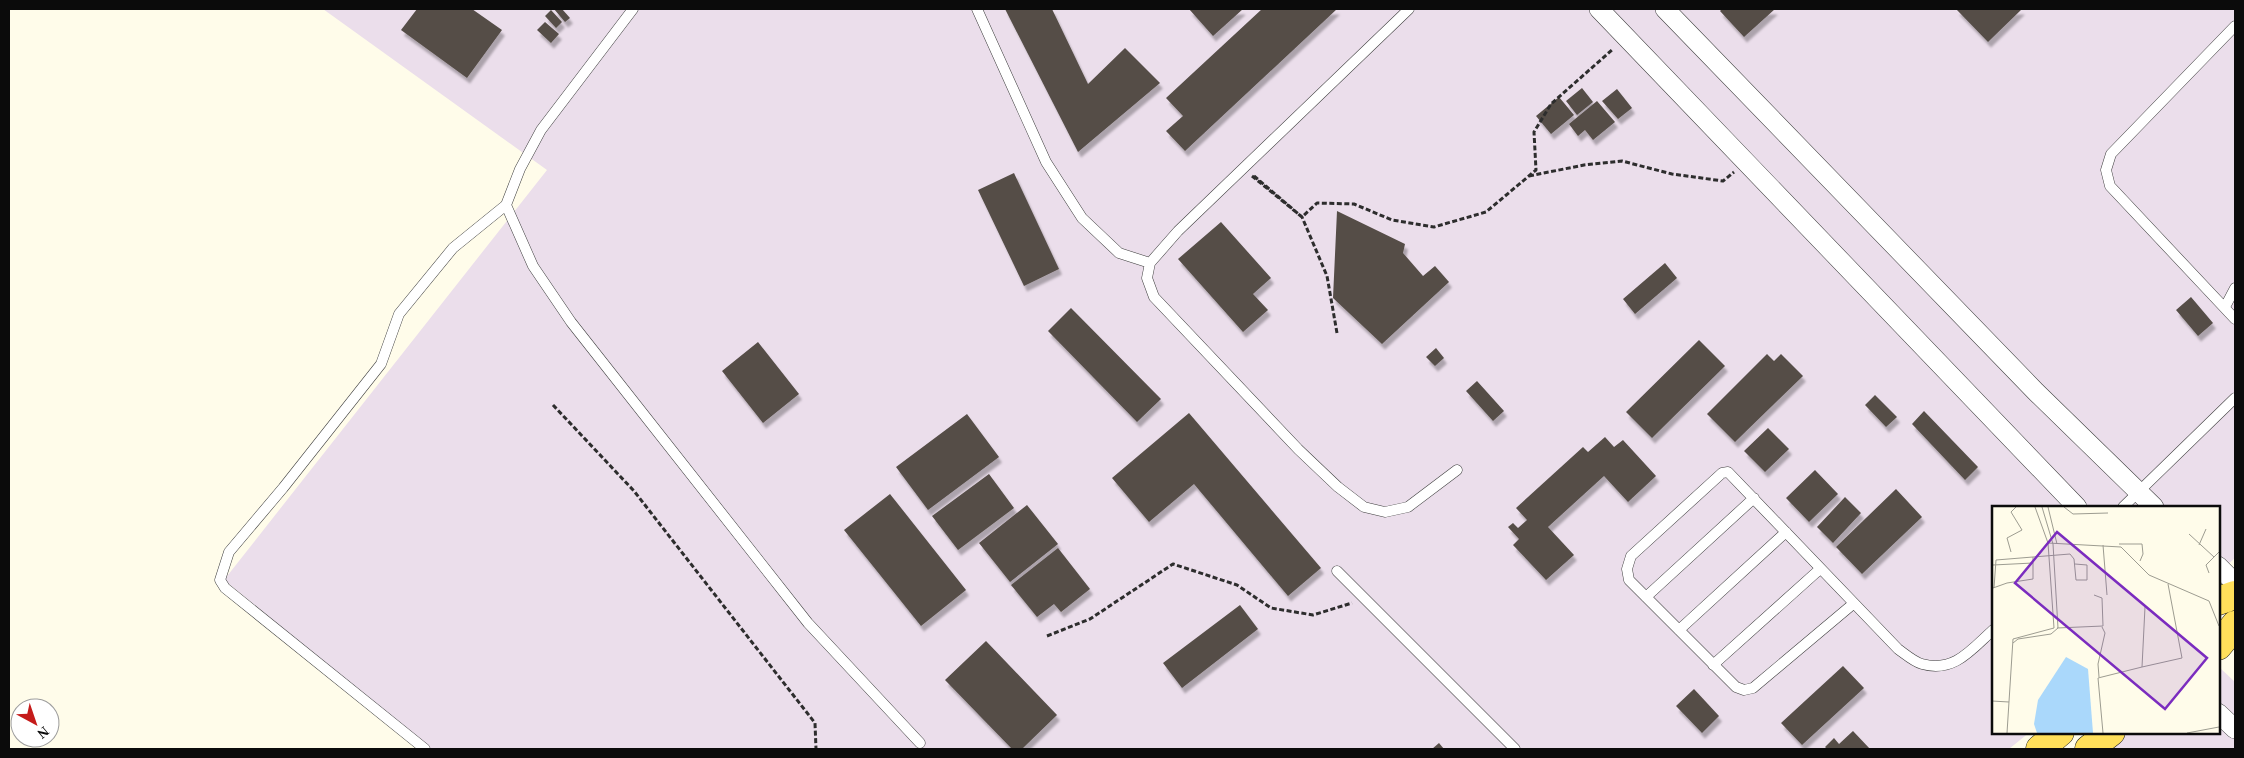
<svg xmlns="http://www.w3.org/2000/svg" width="2244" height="758" viewBox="0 0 2244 758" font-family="Georgia,serif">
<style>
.industrial{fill:#ebdeeb}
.building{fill:#554d47;filter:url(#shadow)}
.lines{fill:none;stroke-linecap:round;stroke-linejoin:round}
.lane-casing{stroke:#3e3e3e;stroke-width:11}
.street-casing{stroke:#3e3e3e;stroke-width:20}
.primary-casing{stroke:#1c1c1c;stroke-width:29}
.path{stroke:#2d2d2d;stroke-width:3;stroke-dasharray:5 2.5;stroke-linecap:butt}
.lane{stroke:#fff;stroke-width:10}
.street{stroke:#fff;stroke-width:19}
.primary{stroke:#ffdf5a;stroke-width:28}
.inset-road{fill:none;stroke:#9d9c91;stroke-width:1}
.view{fill:#7b2cbf;fill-opacity:0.15;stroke:#7b2cbf;stroke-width:2.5}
.inset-edge{fill:none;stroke:#0b0b0b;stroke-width:2.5}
</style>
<defs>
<filter id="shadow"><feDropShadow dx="3" dy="5.5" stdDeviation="1" flood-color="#0004"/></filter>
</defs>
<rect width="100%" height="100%" fill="#fffcea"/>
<path class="industrial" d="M323,9h1912v549l-17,15v-66h-225v225h37l-21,17h-1579l-206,-169 323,-410z
M2218,666l17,16v67h-142l21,-17h104z"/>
<path class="building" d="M417,9h55l30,21 -35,48 -66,-48z
M554,9h8l8,9 -5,4z
M1005,9h47l36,75 37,-36 35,35 -82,69z
M1189,9h54l-30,27z
M1262,9h75l-152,142 -19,-20 17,-15 -17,-18z
M1722,9h53l-31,28 -24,-26z
M1956,9h66l-34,33z
M551,10l11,12 -6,6 -11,-12z
M545,22l14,12 -8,9 -14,-13z
M1582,88l11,14 -16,13 -11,-14z
M1617,89l15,19 -14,11 -16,-18z
M1559,97l15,18 -23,19 -15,-18z
M1597,101l18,21 -22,18 -8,-10 -7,6 -9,-12z
M1014,173l45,96 -35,17 -46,-96z
M1337,211l68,33 -2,9 20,23 12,-10 14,16 -67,62 -49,-46z
M1221,222l50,56 -18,16 15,16 -25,22 -65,-73z
M1665,263l12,15 -42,36 -12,-15z
M2191,297l22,26 -15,13 -22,-26z
M1071,308l90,91 -24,23 -89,-91z
M1699,340l26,26 -73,72 -26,-26z
M758,342l41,52 -36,29 -41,-52z
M1436,348l8,10 -9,8 -9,-9z
M1767,354l7,7 7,-7 22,22 -68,66 -28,-28z
M1477,381l27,30 -11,10 -27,-30z
M1875,395l22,22 -11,10 -21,-22z
M1924,411l54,56 -13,13 -53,-56z
M1189,413l132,155 -33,28 -94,-112 -45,38 -37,-44z
M967,414l32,43 -71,53 -32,-43z
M1768,428l21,21 -24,23 -21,-21z
M1605,437l9,10 9,-7 33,36 -28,26 -24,-26 -56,51 26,28 -28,25 -33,-35 6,-6 -11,-12 5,-4 5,5 9,-8 -11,-12 67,-61 5,5z
M1815,470l23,24 -29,28 -23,-24z
M989,474l25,34 -56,42 -26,-34z
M1896,489l26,28 -60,57 -26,-27z
M890,494l76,96 -45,36 -77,-96z
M1845,497l16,16 -28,30 -16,-16z
M1027,505l31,39 -48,38 -31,-39z
M1058,548l32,41 -29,23 -7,-8 -17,13 -26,-32z
M1240,605l18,24 -76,59 -19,-25z
M986,641l71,74 -35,34h-10l-67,-69z
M1843,666l21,22 -62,57 -21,-22z
M1694,689l25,27 -17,17 -26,-27z
M1853,731l17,18h-43l-2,-2 9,-9 5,6z
M1439,743l5,6h-12z"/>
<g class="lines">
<g class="lane-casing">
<path id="lane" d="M633,9l-92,121 -21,39 -14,36 27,61 38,56 237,301 112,120
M977,9l69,153 36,56 37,35 31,10
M1409,9l-231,222 -28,32 -3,15 7,19 144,152 40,38 26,20 21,5 23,-5 49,-37
M2235,26l-124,128 -5,16 4,16 125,133
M2225,307l10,-19
M2123,507l112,-109
M1337,571l178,178
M1646,597l108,-99
M1853,604l-100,84 -9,2 -8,-3 -107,-107 -2,-11 4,-13 91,-83 6,-1 170,177c7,5 16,13 24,15 32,9 49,-14 71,-34
M1679,630l107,-98
M1713,665l107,-96
M425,749l-200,-161 -5,-8 9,-28 54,-64 98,-124 18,-50 54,-66 53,-43"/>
</g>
<g class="street-casing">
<path id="street" d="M1599,9l478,498
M1665,9l371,383 118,115
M2218,566l17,17
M2218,713l17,16"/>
</g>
<g class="primary-casing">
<path id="primary" d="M2218,601l17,-6
M2218,646l17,-21
M2040,749l20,-17
M2089,749l22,-17"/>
</g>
<path class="path" d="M1252,176l50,41 15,-14 37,1 38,16 42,7 52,-15 50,-42 -2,-38 17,-28 62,-55
M1254,176l48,41 25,59 10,57
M1529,176l55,-11 38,-4 50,13 51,7 11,-9
M553,405l81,86 181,232 1,26
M1047,636l43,-17 83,-55 64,21 34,23 42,7 39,-12"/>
<use href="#lane" class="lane"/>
<use href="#street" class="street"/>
<use href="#primary" class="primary"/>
</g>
<g transform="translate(1992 506)">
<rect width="228" height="228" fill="#fffcea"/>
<path d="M74,151l22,12 5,64h-56l-3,-9 4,-24z" fill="#aad8fb"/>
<path class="inset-road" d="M43,1l13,36M50,1l11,37M56,1l9,37M72,1l9,7 35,-1M197,28l25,23M56,37l73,4 28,28 60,26 10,25M127,38h23l1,10 -3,7M111,39l4,50M207,39l7,-16M19,46l-4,-14 15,-8 -11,-18 5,-5M1,59l40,-2M217,67l-3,-8 13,-13M1,82l14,-5 26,-4v-22M2,82l2,-28 74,-6 4,5 2,21h11v-15l-12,-1M65,122l46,-2 -1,-28 -8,-3M21,137l5,-4 33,-5 7,-6 -5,-84M150,161l40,-9 -14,-74M107,171l-1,-13 7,-31 -3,-6M0,195l17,1M15,227l6,-94 41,-11 -6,-85M111,227l-5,-55 44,-11 3,-60M195,227l32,-6"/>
<path class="view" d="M65,26l150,126 -42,51 -150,-126z"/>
<rect width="228" height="228" class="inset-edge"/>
</g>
<rect width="2244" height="758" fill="none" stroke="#0b0b0b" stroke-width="20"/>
<g transform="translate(35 723) rotate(140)"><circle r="24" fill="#ffffff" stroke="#9d9d9d"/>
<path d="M0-4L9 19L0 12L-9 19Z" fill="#c51b1a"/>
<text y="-8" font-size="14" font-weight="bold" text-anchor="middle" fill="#0b0b0b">N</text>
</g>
</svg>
